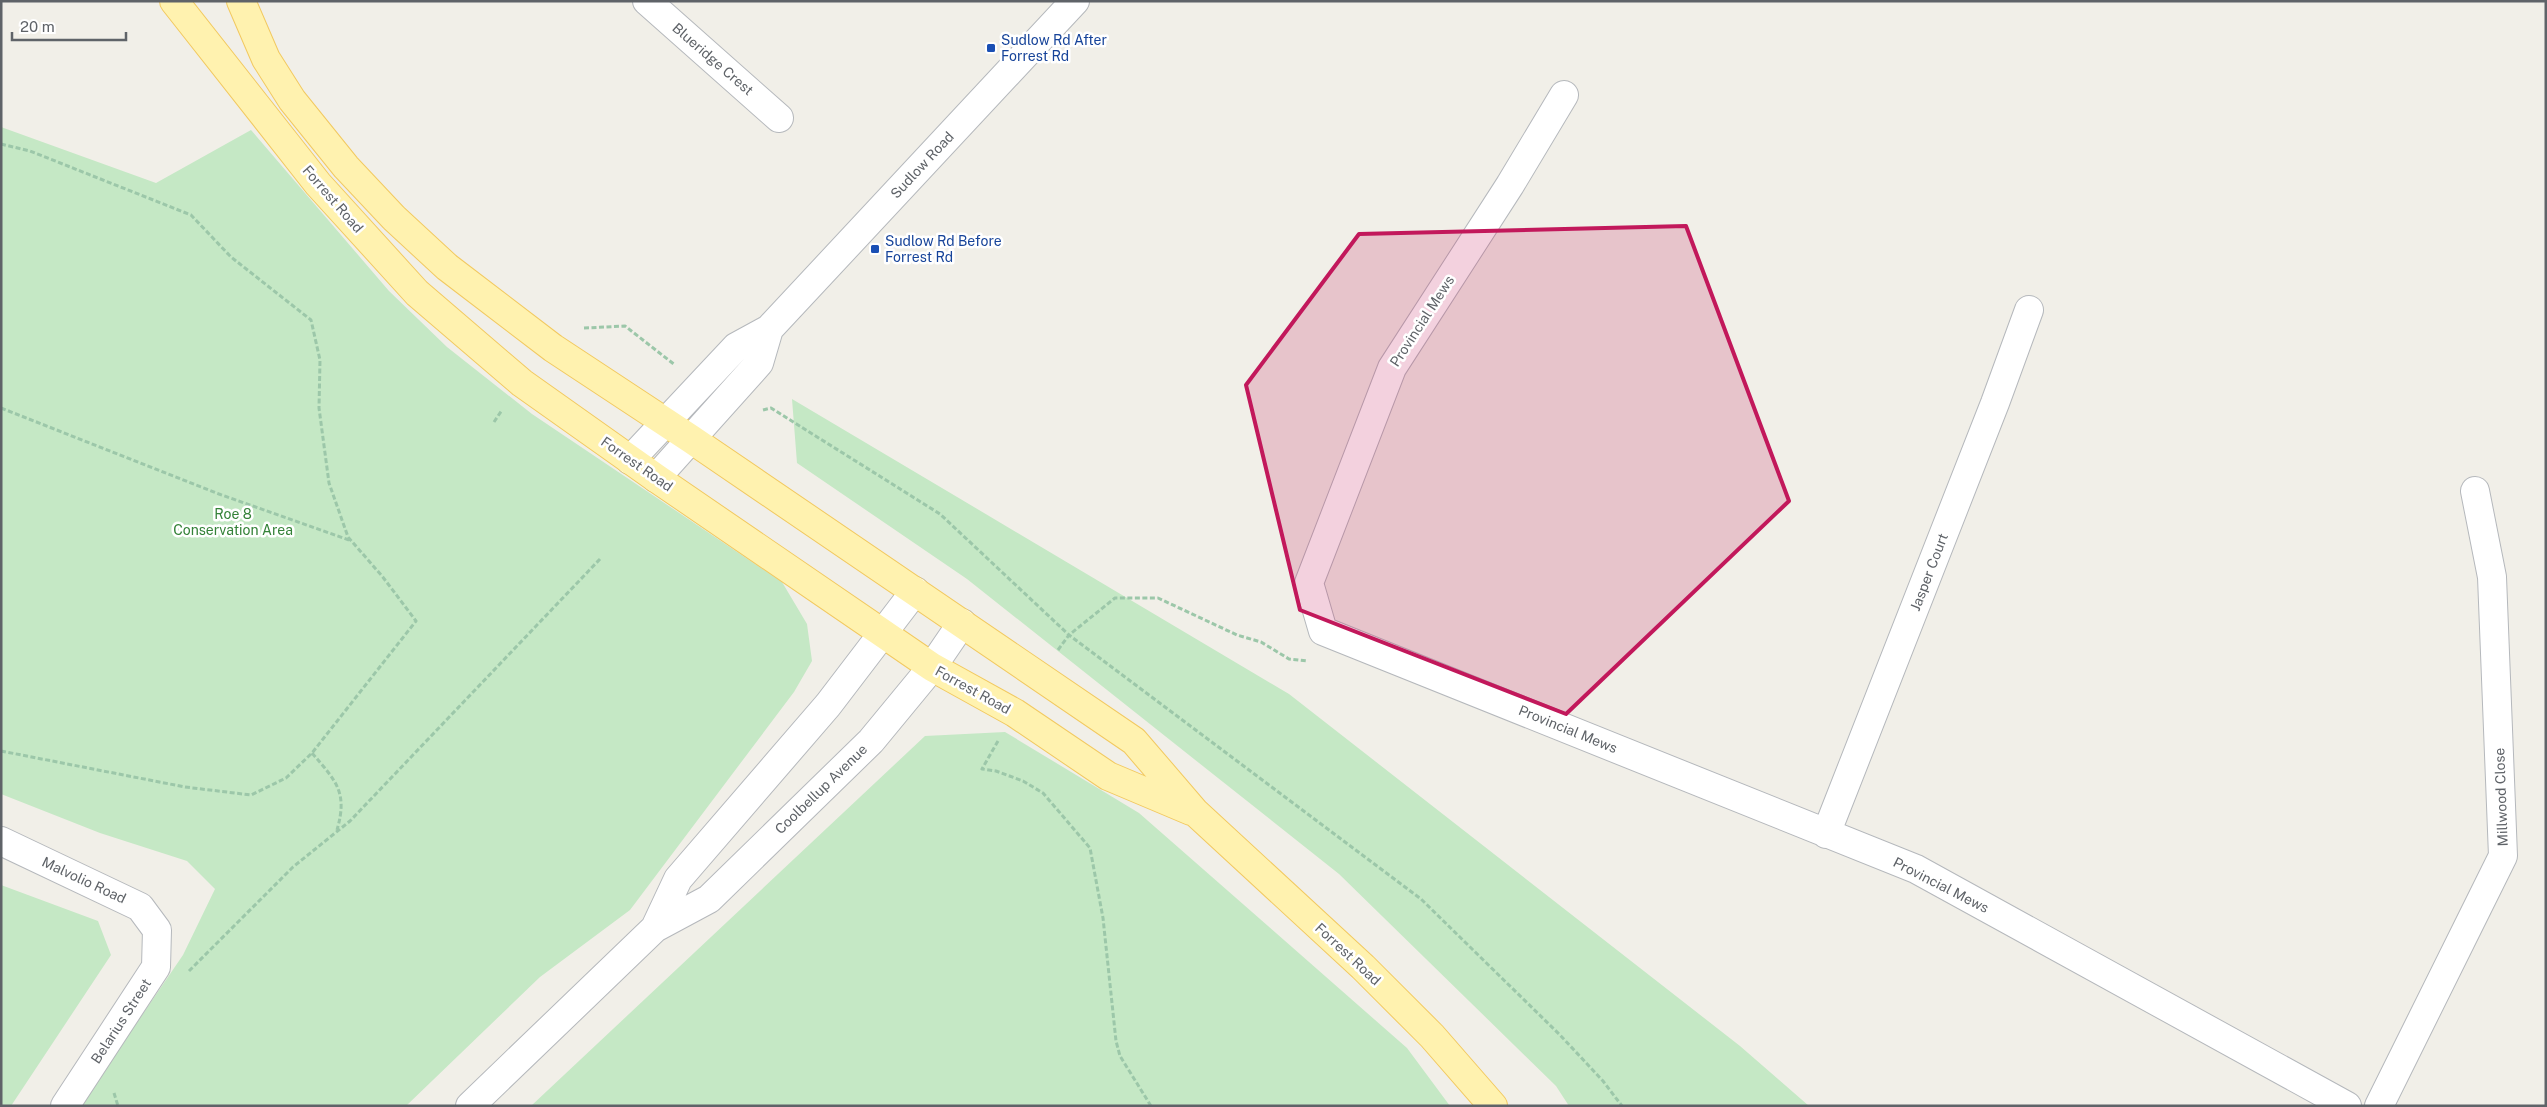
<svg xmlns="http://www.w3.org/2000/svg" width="2547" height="1107" viewBox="0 0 2547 1107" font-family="'Public Sans',sans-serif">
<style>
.green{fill:#c5e8c5}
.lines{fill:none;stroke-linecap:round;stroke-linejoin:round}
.minor-casing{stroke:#b5b8bc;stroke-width:30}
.major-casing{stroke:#f2c960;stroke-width:30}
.path{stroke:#9cc7a9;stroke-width:3;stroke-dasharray:5 2.5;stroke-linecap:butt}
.minor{stroke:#fff;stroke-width:28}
.major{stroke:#fff2af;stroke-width:28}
.marked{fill:#c2185b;fill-opacity:0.2;stroke:#c2185b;stroke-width:4;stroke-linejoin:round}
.transit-dot{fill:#1a4fb4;stroke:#fff;stroke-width:2}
.labels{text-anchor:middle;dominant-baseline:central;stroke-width:5;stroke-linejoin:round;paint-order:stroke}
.transit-label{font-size:14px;fill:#164399;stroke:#fff;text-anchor:start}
.street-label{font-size:14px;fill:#5f6368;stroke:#fff}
.park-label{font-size:14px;fill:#348238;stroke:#fff}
</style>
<rect width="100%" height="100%" fill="#f1efe8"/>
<path class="green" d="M1,127l155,56 95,-53 138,161 58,56 85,67 250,168 25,42 5,37 -18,31 -164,218 -90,67 -134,129h-326l103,-151 32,-66 -28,-28 -87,-28 -99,-39z
M792,399l497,295 451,352 69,60h-240l-13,-20 -217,-212 -372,-295 -170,-116z
M1005,732l134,81 268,235 43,58h-919l394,-370z
M1,885l97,36 13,34 -100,151h-10z"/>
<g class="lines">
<g class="minor-casing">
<path id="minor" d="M647,1l132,117
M1564,95l-54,90 -118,183 -83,215 14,48 593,238 431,237
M630,460l106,-113 33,-18 306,-328
M656,478l103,-115 10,-34
M1826,834l169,-431 34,-93
M1,841l139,66 17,23 -1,37 -91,139
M655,928l23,-49 150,-174 87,-114
M470,1106l185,-178 54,-29 162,-158 61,-74 30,-44
M2379,1106l124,-250 -11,-279 -17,-86"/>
</g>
<g class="major-casing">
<path id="major" d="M174,1l144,183 99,109 105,90 134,95 276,189 83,46 93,63 83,35
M241,1l25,58 26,41 54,67 48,51 53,49 106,81 138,91 443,302 61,71 168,155 69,69 61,70"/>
</g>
<path class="path" d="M1,144l29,7 161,64 40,42 80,63 9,40 -1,48 10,75 19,54 34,39 34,45 -104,132 -26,25 -35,17 -66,-8 -184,-36
M584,328l41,-2 50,39
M1,408l218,86 130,46
M763,410l8,-2 169,106 129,121 352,264 139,136 43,46 19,25
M494,422l8,-12
M1058,650l11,-15 46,-37h43l79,37 24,7 28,17 18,2
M998,741l-16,28 14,2 27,10 20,12 47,55 13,70 13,123 4,15 31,50
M312,753c24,28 36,39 25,77
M189,971l104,-104 57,-46 250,-262
M114,1093l4,13"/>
<use href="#minor" class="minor"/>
<use href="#major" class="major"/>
</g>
<path class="marked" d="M1686,226l103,275 -223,213 -266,-104 -54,-225 113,-151z"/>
<g class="transit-dot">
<rect x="986" y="43" width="10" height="10" rx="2.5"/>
<rect x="870" y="244" width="10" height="10" rx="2.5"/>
</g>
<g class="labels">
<g class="transit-label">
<text x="1001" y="40">Sudlow Rd After<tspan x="1001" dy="16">Forrest Rd</tspan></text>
<text x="885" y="241">Sudlow Rd Before<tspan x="885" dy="16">Forrest Rd</tspan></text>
</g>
<g class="street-label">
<text transform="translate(713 59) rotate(41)">Blueridge Crest</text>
<text transform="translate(922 165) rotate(-47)">Sudlow Road</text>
<text transform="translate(333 199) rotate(49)">Forrest Road</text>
<text transform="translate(1422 321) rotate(-57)">Provincial Mews</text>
<text transform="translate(637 464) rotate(35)">Forrest Road</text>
<text transform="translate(1929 572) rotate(-69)">Jasper Court</text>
<text transform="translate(973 690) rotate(29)">Forrest Road</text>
<text transform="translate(1568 729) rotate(22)">Provincial Mews</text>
<text transform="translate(821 789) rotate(-44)">Coolbellup Avenue</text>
<text transform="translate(2501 797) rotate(-92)">Millwood Close</text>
<text transform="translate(84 880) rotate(25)">Malvolio Road</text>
<text transform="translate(1941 885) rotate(27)">Provincial Mews</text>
<text transform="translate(1348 954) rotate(43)">Forrest Road</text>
<text transform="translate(121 1021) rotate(-57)">Belarius Street</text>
</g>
<g class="park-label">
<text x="233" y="514">Roe 8<tspan x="233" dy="16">Conservation Area</tspan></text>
</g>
</g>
<rect width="2547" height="1107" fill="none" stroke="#5f6368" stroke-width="5"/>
<path d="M12 32v8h114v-8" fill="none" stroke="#5f6368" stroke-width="2.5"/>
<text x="20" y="32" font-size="15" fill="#5f6368" stroke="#ffffff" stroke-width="4" paint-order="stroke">20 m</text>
</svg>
